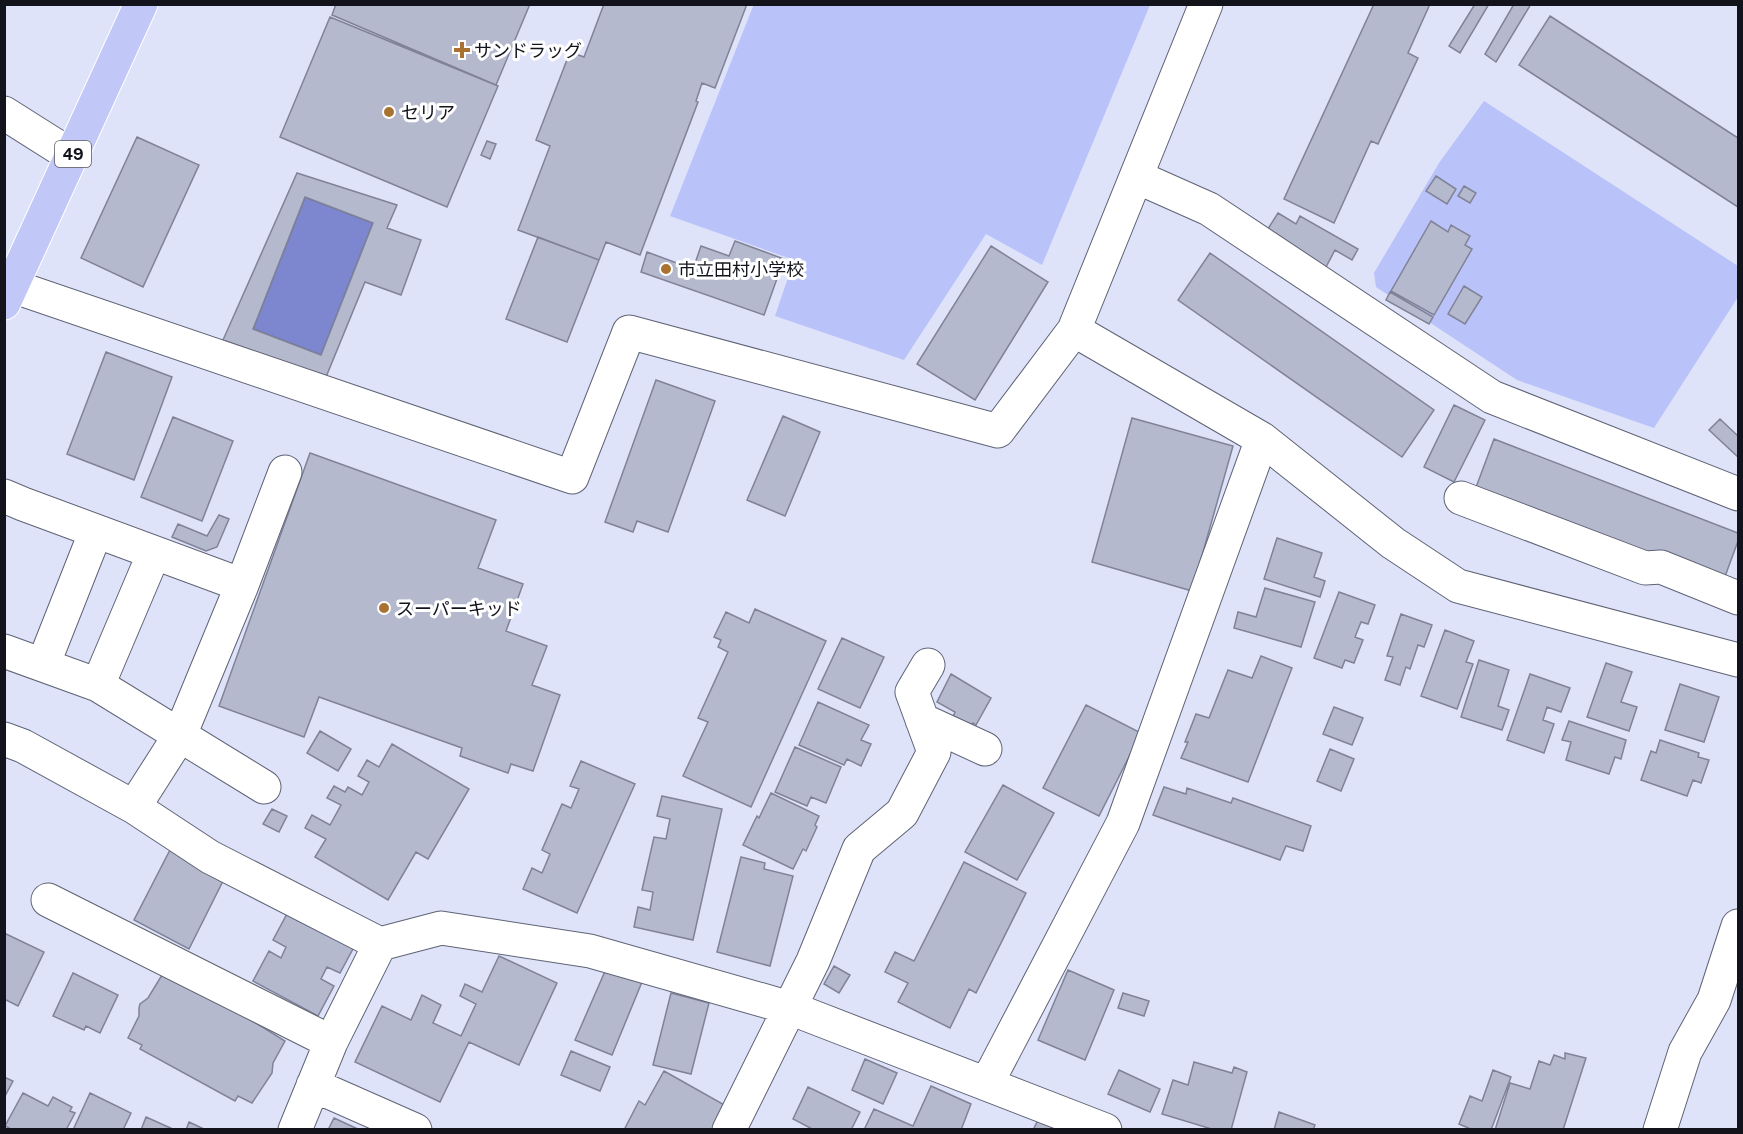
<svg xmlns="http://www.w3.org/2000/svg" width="1743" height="1134" viewBox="0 0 1743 1134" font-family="'Public Sans','Noto Sans JP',sans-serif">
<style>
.green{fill:#b9c2f9}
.water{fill:#7d87cf;stroke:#5d6499;stroke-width:1.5}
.building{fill:#b5b9ce;stroke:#808397;stroke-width:1.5;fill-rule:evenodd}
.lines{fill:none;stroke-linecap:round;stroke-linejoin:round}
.minor-casing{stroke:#5f6375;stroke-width:35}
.major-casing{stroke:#fff;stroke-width:35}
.minor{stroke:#fff;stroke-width:33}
.major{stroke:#c1c7f6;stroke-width:33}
.poi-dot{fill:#aa7230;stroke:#fff;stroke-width:2}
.labels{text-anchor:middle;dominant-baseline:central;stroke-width:6;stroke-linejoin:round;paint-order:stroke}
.shield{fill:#fff;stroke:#5a5a5f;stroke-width:1.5}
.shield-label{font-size:16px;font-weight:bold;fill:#13141b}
.poi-label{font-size:18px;fill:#13141b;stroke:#fff;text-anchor:start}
</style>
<rect width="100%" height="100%" fill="#dfe3f9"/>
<path class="green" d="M754,4h395l1,1 -108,260 -56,-31 -82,126 -129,-44 19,-56 -124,-44z
M1484,101l254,165v31l-84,131 -137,-48 -141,-93 -2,-14 65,-110z"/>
<path class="water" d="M305,197l68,26 -52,132 -68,-26z"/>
<path class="building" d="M336,4h194l-34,81 -164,-70z
M604,4h143l-32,84 -13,-5 -6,18 2,1 -58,153 -34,-13 -7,18 -81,-30 32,-84 -14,-6 34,-88 14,5z
M1374,4h56l-22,49 10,5 -40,86 -7,-3 -37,82 -50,-24z
M1475,4h14l-29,49 -11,-7z
M1514,4h17l-35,58 -11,-8z
M1550,16l188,122v69l-219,-142z
M330,17l168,69 -51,121 -167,-70z
M137,137l62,28 -56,122 -62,-29z
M487,141l9,3 -6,15 -9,-4z
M297,173l100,32 -10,23 34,12 -20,55 -36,-13 -39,95 -103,-37zM305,197l68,26 -52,132 -68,-26z
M1436,176l20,13 -9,15 -21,-13z
M1464,186l12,7 -6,10 -12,-7z
M1278,213l18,11 4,-8 58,33 -6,11 -17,-10 -9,17 -60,-35z
M1431,221l17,11 3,-7 19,11 -5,9 7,4 -38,66 -43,-24z
M538,237l61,23 -32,82 -61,-23z
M735,241l49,18 -20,56 -123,-43 6,-20 46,17 8,-23 28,10z
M991,246l57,36 -73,118 -58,-36z
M1210,253l224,157 -32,47 -224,-157z
M1464,286l18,11 -17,27 -17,-10z
M1390,292l43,25 -4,7 -43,-24z
M106,352l66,25 -38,103 -67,-26z
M656,380l59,21 -47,131 -31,-11 -4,11 -28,-10z
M1454,405l31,15 -31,62 -30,-15z
M783,416l37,16 -35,84 -38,-16z
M173,417l60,24 -31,80 -61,-24z
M1132,418l101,28 -41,145 -100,-29z
M1720,419l18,17v21l-29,-27z
M1494,439l244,94v8l-15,41 -248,-92z
M310,453l186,67 -18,48 45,16 -17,47 41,15 -15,39 28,10 -27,76 -22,-7 -3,9 -48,-17 2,-8 -143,-51 -15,40 -85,-31z
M219,515l10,4 -12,28 -11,4 -34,-14 6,-13 29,12z
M1277,538l45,15 -8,24 11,4 -5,16 -56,-18z
M1265,588l50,14 -14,45 -67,-19 4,-16 18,5z
M1339,592l36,13 -7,19 -7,-2 -6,15 8,3 -9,23 -9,-3 -3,8 -28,-10z
M755,609l71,32 -75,166 -68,-31 25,-54 -10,-4 30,-66 -10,-5 3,-7 -7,-3 12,-25 23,11z
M1401,614l31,11 -8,22 -6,-2 -8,24 -4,-2 -6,18 -15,-5 8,-23 -6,-1z
M1445,630l29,11 -8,21 7,2 -16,45 -36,-13z
M842,638l42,19 -24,51 -42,-19z
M1261,656l31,12 -44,114 -67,-24 7,-16h-3l11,-28 13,4 19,-48 24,8z
M1479,660l30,10 -11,36 11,4 -7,20 -41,-13z
M1606,663l26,9 -11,30 16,5 -8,24 -42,-14z
M951,674l40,24 -15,27 -3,-2 -3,4 -17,-10 2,-5 -18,-10z
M1530,674l40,14 -9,24 -14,-5 -4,13 11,4 -10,29 -37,-13z
M1680,684l39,13 -15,45 -39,-12z
M818,702l51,23 -8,15 10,4 -10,22 -14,-7 -3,6 -45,-20z
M1086,705l55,28 -42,83 -56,-28z
M1334,707l29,11 -11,27 -29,-11z
M1569,721l57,19 -5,19 -6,-2 -6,17 -43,-14 5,-18 -9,-2z
M320,731l31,18 -13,22 -31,-18z
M1660,740l39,13 -1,4 11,3 -8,23 -8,-3 -6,16 -46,-16 10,-29 5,2z
M392,744l77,45 -41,70 -12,-7 -28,48 -73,-43 11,-18 -21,-11 7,-13 18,10 11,-20 -14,-7 7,-12 11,6 3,-5 14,8 7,-13 -11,-6 9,-16 12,7z
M795,747l46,20 -15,36 -15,-6 -4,9 -32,-14z
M1330,749l24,10 -13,32 -24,-10z
M581,761l54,23 -58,129 -54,-24 9,-21 10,5 8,-19 -8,-4 20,-46 9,4 8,-19 -9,-3z
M1003,785l51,28 -37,67 -52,-28z
M1164,787l22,7 1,-6 44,15 2,-5 78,28 -8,25 -17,-5 -6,14 -127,-45z
M771,793l48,23 -4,9 2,2 -11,24 -3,-2 -10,20 -50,-24 14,-29 2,2z
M662,796l60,13 -29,131 -59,-13 4,-20 12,3 3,-18 -11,-2 12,-53 12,2 4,-20 -13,-3z
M272,809l15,7 -8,16 -16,-8z
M171,848l55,27 -37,74 -55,-29z
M741,857l24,6 -1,6 29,7 -23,90 -53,-14z
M964,862l62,31 -50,100 -7,-4 -19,39 -52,-26 10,-19 -23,-11 10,-20 19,9z
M288,912l66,35 -14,26 -13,-6 -6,12 13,7 -16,30 -65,-35 16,-30 12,7 5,-11 -13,-7z
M4,933l40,19 -26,54 -14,-7z
M499,956l58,27 -38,82 -50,-23 -29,60 -85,-40 27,-56 29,14 11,-25 19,10 -8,18 28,13 15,-32 -16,-8 5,-12 17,8z
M834,966l16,9 -11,18 -15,-9z
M606,969l36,13 -30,73 -37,-15z
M1068,970l46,20 -29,70 -47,-20z
M73,973l45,22 -18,38 -14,-7 -2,4 -31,-14z
M162,975l73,35 50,31 -12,22 -1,10 -20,30 -14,-7 -3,5 -95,-52 2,-4 -14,-7 11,-22v-8l1,-4 8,-6z
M671,993l38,10 -18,71 -38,-9z
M1123,993l26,8 -5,15 -26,-8z
M571,1051l39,16 -10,24 -39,-16z
M1565,1053l21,5 -23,72h-68l15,-47 20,6 9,-28 11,4 4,-10 11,4z
M865,1059l32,14 -14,31 -31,-14z
M1194,1062l38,11 2,-6 13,5 -16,58h-16l-53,-16 11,-34 15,5z
M1119,1070l41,19 -10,23 -42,-18z
M1493,1070l18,7 -20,53h-18l-14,-6 11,-28 12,5z
M664,1071l64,36 -13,23h-91l15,-29 6,4z
M4,1077l9,4 -9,17z
M931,1086l40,18 -10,26h-97l10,-21 39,17z
M808,1087l52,25 -9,18h-37l-21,-11z
M23,1093l25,13 5,-9 19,10 -2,4 5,2 -9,17h-53l-8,-4z
M90,1093l41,20 -8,17h-50z
M1279,1112l36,13 -2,5h-39z
M146,1117l29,13h-34z
M334,1118l26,12h-32z
M1039,1118l23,12h-29z
M189,1122l17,8h-20z"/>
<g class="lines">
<g class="minor-casing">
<path id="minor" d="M4,113l68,43
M1137,177l72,32 283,188 246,97
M12,286l560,191 57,-145 369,99 76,-101 132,-326
M1074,330l188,109 131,104 65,43 280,74
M4,496l19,8 219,81 -62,150 -46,72
M1461,498l184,70 16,-1 77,31
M242,585l43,-113
M4,651l94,34 166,102
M43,665l53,-134
M98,685l56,-132
M922,720l63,29
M4,739l19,7 111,61 76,50 170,87 61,-16 149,23 200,57 315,122
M48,900l283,142
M987,1083l136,-260 139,-384
M313,1085l102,45
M295,1130l36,-88 49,-98
M729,1130l84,-169 46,-112 43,-36 32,-61 -22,-60 16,-27
M1660,1130l25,-78 29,-52 24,-74"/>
</g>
<g class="major-casing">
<path id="major" d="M4,303l137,-299"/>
</g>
<use href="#minor" class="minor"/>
<use href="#major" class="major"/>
</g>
<g class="poi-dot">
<path d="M459 41h6v6h6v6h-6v6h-6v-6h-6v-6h6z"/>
<circle cx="389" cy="112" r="6"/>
<circle cx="666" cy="269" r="6"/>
<circle cx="384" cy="608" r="6"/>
</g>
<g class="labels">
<rect class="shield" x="55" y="141" width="36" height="26" rx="4.5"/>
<g class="shield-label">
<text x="73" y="154">49</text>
</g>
<g class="poi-label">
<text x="474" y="50">サンドラッグ</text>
<text x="401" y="112">セリア</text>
<text x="678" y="269">市立田村小学校</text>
<text x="396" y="608">スーパーキッド</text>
</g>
</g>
<rect width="1743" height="1134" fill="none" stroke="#13141b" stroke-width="12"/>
</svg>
